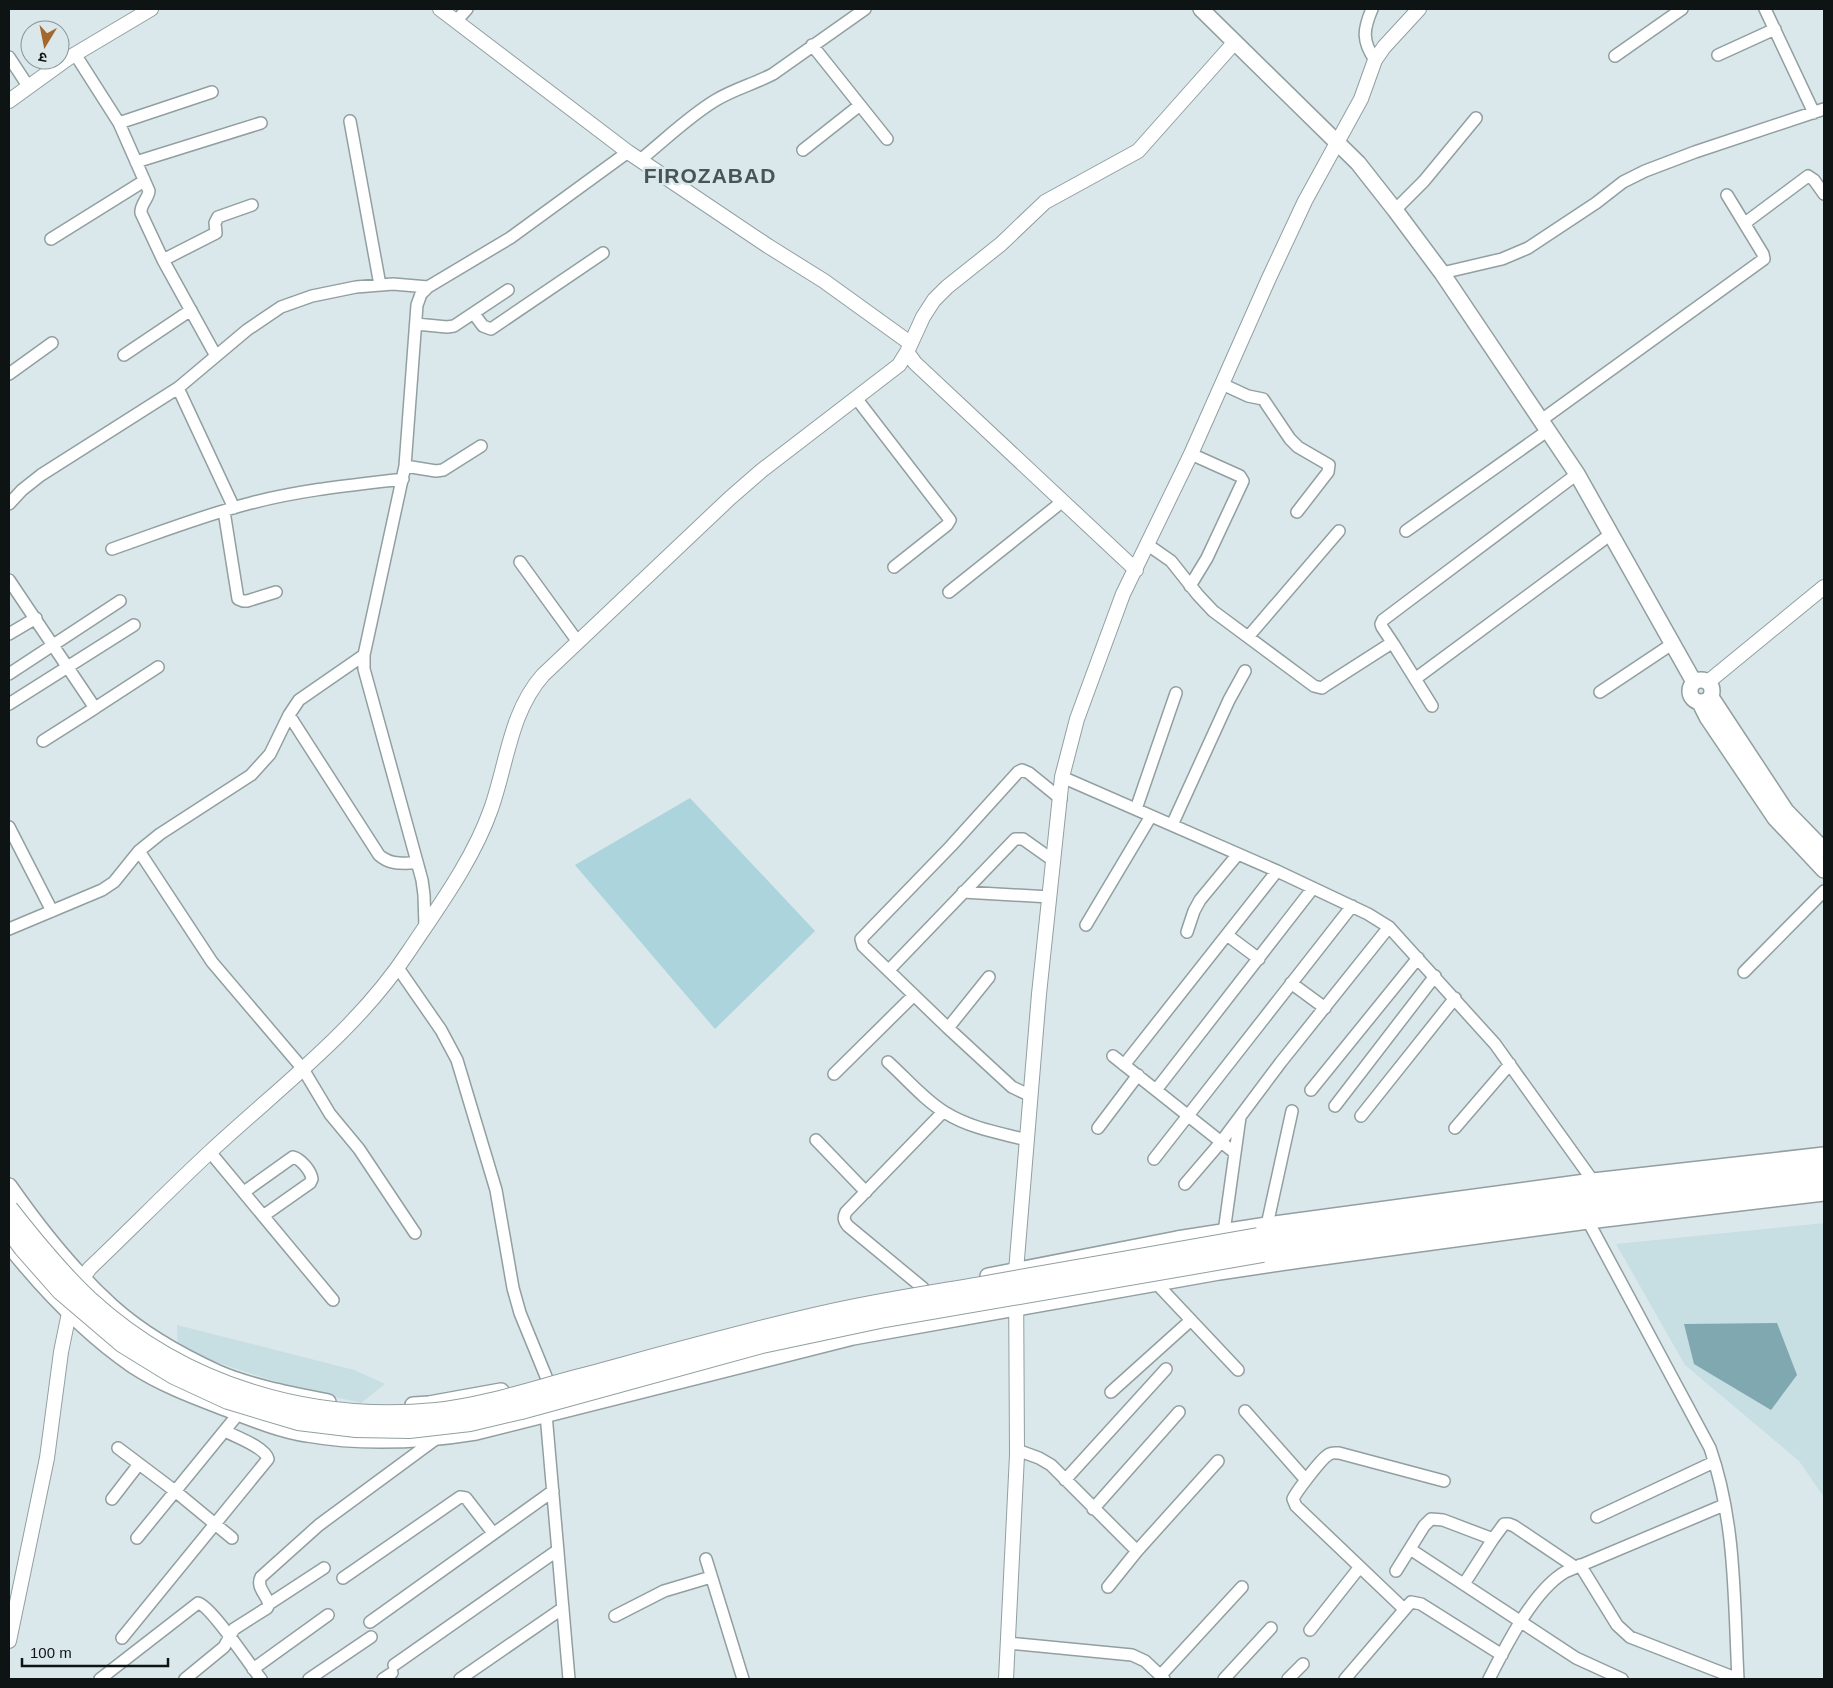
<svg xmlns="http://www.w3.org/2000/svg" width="1833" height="1688" viewBox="0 0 1833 1688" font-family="Helvetica,'Noto Sans Devanagari',sans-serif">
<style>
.built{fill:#c7dee3}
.green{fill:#abd4dc}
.forest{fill:#80a8b0}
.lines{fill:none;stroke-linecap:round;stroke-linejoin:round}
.minor-casing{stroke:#929fa1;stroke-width:14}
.tertiary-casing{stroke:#929fa1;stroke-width:16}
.secondary-casing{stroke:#929fa1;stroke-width:18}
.primary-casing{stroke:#929fa1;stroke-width:20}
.minor{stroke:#fff;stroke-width:11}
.tertiary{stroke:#fff;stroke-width:14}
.secondary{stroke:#fff;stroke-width:15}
.primary{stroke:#fff;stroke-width:18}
.primary-bridge-casing{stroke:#929fa1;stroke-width:20;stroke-linecap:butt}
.primary-bridge{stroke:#fff;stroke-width:18}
.labels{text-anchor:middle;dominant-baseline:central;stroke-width:5;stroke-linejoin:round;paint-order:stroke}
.district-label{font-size:21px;font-weight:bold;letter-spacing:1px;fill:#485457;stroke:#dae8eb}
</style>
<rect width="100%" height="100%" fill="#dae8eb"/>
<path class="built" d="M1824,1223v274l-25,-36 -114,-96 -69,-121z
M177,1325l177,45 31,14 -24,19 -69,-16 -91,-30 -23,-6z"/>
<path class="green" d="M690,798l125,133 -100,98 -140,-164z"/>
<path class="forest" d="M1777,1323l20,52 -26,35 -77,-46 -10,-40z"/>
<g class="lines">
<g class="minor-casing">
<path id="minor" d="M1372,9c-9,21 -10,32 3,51
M1765,9l49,104
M457,20l10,-11
M812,45l75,94
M75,54l44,69 30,68c-1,8 -9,14 -8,22l22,47 53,96
M1718,55l57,-26
M1615,56l67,-47
M9,57l19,29
M350,121l30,164
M119,123l93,-31
M803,150l57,-45
M640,160c25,-20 49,-44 76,-60 18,-11 38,-16 57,-26l92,-65
M136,162l125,-39
M1395,210l29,-29 52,-63
M1745,223l63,-47 6,4 10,14
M51,239l93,-58
M163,260l53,-27 -1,-10 3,-6 34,-12
M1442,273l60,-14 26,-11 68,-45 27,-21 22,-11 50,-19 129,-43
M474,314l9,12 8,3 112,-76
M416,324l31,3 7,-1 54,-36
M124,355l67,-45
M9,374l43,-31
M1222,384l26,12 15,3 27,40 8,8 31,18 -1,7 -31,40
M178,388l56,120
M856,398l94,122 -3,5 -53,42
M1540,421l224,-162 -1,-5 -36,-59
M405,466l31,5 7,-1 38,-24
M9,504l13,-14 19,-15 137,-87 69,-58 34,-23 31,-11 44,-9 37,-3 35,3
M224,511l14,88 5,2h4l29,-9
M1406,531l141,-100
M1148,545l23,16 27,34 15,16 101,75 8,2 4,-3 64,-41 4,1 38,61
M112,549c46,-16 92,-34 139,-46 49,-13 101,-18 152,-24
M520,562l58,80
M9,580l86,128 63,-41
M1190,586l17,-28 36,-77 -3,-5 -49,-22
M949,592l114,-91
M9,634l27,-16
M1248,637l91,-106
M1394,645l-12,-18 -1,-3 2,-4 194,-146
M9,674l111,-73
M1415,679l196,-145
M1600,692l72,-48
M9,704l125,-79
M289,715l90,140c11,10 23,8 37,8
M43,741l52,-33
M1062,777l215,94 91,43 21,13 106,117 98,137
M1136,809l40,-116
M1172,825l57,-125 16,-29
M9,827l43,84
M139,851l73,111 91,107 27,45 29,35 56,84
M963,892l87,5
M1086,925l65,-109
M425,926l-1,-31 -2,-15 -58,-211v-14l41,-189 12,-161 4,-11 7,-7 82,-49 118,-86
M9,929l93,-39 12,-8 25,-31 21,-17 91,-59 19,-21 19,-39 10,-15 65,-45
M1187,932l7,-21 6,-11 38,-46
M1227,935l32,24
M398,968l43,62 16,30 39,130 17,98 7,25 27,66
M889,970l126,-131h8l31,22
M1744,972l80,-81
M1291,983l34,25
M948,1028l41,-51
M1113,1056l122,97
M888,1062c18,16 37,39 58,51 24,15 54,20 81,27
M1124,1065l153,-194
M834,1074l80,-79
M1156,1090l157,-202
M1311,1090l107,-132
M1031,1096l-19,-9 -64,-59 -85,-82 -2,-7 90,-93 67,-74 4,-2 7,3 32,26
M1335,1106l100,-130
M1361,1116l94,-118
M1098,1128l40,-53
M1455,1128l55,-64
M816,1140l50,52
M210,1152l123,148
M1154,1159l198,-253
M1185,1184l36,-42 60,-80 108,-135
M244,1192l49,-35c8,2 18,14 19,22l-2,4 -47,33
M1588,1221l122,227c26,74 24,154 28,231
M1267,1225l25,-114
M1224,1232l16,-115
M1156,1283l82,87
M923,1288l-75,-62c-4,-5 -5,-8 -2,-14l97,-100
M1111,1392l80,-72
M1245,1411l61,69
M546,1414l23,265
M118,1448l57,43 57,47
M1017,1450l22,8 12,7 86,86 81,-90
M1065,1480l101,-111
M112,1499l27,-35
M1093,1509l86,-97
M1597,1517l117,-55
M137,1538l102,-125
M1410,1549l166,109 46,21
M706,1559l37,120
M1580,1565l37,60 13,12 108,42
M1396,1571l28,-45 7,-7 12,1 50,19
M343,1578l117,-81 6,1 27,35
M1464,1584l29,-45 11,-15h5l5,2 61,41
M1108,1587l29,-36
M269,1604l55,-36
M1404,1609l-108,-103 -3,-7c3,-7 29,-41 35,-44 3,-3 8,-2 11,-2l105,28
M615,1616l49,-25 47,-14
M370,1622l183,-131
M1310,1630l49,-62
M122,1638l146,-179c-3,-12 -32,-22 -43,-28
M1008,1643l124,12 13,6 19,18
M394,1665l164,-115
M253,1669l75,-54
M1160,1676l82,-89
M100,1679l98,-76c13,3 52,62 63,76
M185,1679l39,-32 10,-18 33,-21 2,-4c-3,-10 -13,-17 -8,-27l58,-52 118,-87
M309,1679l62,-42
M383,1679l9,-6
M460,1679l103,-71
M1224,1679l47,-51
M1288,1679l15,-15
M1345,1679l66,-77 10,2 81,51
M1489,1679c17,-33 44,-88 76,-107l159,-67"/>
</g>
<g class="tertiary-casing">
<path id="tertiary" d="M440,9l188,143 140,94 56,35 86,62
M9,101l58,-42 84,-50
M907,352l8,11 221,207
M1708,682l116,-95
M9,1641l38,-183 14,-106 10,-49 5,-16 14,-19c41,-39 80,-79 121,-117 69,-64 146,-121 198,-200 30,-45 64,-91 82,-142 16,-45 19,-97 52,-134l187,-177 31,-27 138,-106 8,-13 16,-35 11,-17 13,-13 54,-43 44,-42 93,-51 96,-108
M1006,1679l11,-224 -1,-184 23,-277 23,-217 15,-58 46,-125 68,-140 78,-176 36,-77 56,-102 14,-39 9,-13 35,-38"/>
</g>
<g class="secondary-casing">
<path id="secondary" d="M1201,9l157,154 37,47 47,63 135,201 117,208
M1690 691a11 11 0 1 1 22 0a11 11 0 1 1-22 0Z
M1711,697l75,114 38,39
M1700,703l7,14 68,101 49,52
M9,1186c30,43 63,85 103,121 30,27 69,49 106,66 32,14 75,22 110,29
M9,1245c36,45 77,88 125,121 26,17 57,29 86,40 26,10 59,24 87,28 57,10 113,7 169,-2l377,-95 366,-65 81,-12 288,-39 236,-28
M988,1276l189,-37 90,-14 326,-44 231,-26
M413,1405l16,-1 72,-13"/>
</g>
<g class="primary-casing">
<path id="primary" d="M1258,1237l339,-43 227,-27
M1263,1253l340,-45 221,-27"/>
</g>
<use href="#minor" class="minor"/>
<use href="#tertiary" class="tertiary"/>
<use href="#secondary" class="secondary"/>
<use href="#primary" class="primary"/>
<g class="primary-bridge-casing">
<path id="primary-bridge" d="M9,1209c25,32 50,63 80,91 95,87 220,124 347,112 48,-5 98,-22 144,-34 78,-21 156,-43 234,-61 57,-14 115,-22 172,-32 91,-16 181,-32 272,-48
M9,1229l14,19 38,43 61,52 52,32 54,25 70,21 58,7 53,1 61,-7 51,-12 241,-66 118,-25 383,-66"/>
</g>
<use href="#primary-bridge" class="primary-bridge"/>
</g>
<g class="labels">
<g class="district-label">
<text x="710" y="175">FIROZABAD</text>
</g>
</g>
<rect width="1833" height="1688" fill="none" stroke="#0e1314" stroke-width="20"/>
<g transform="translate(45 45) rotate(190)"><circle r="24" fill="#dae8eb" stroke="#889395"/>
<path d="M0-4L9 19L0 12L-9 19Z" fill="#a4672c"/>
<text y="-8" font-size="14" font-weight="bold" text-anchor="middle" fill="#0e1314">उ</text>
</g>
<path d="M22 1658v8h146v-8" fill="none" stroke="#0e1314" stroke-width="2.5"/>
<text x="30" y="1658" font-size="15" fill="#0e1314" stroke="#dae8eb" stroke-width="4" paint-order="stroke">100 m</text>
</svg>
